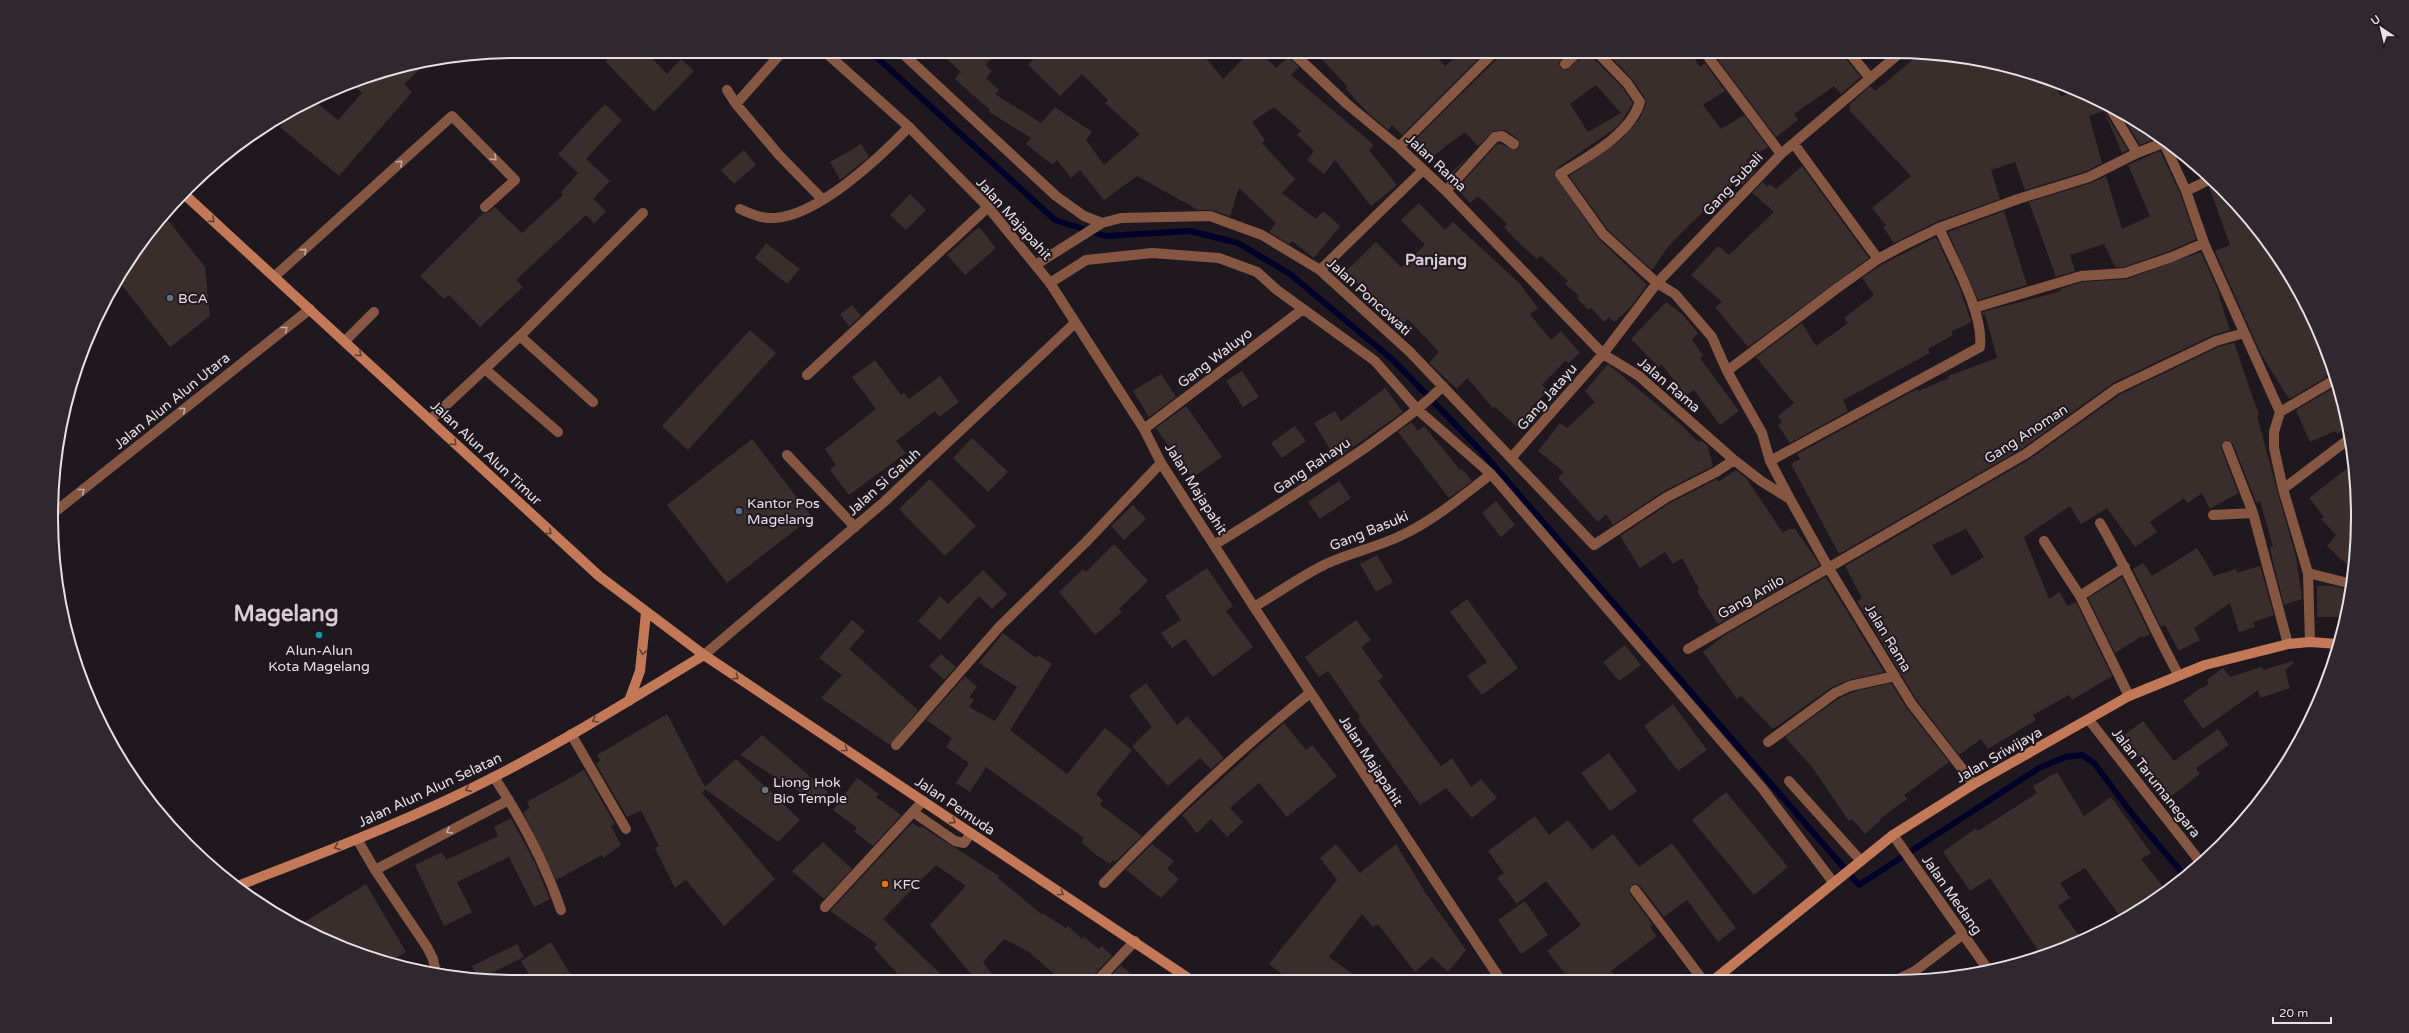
<svg xmlns="http://www.w3.org/2000/svg" width="2409" height="1033" viewBox="0 0 2409 1033" font-family="'Varela Round',sans-serif">
<style>
.lines{fill:none;stroke-linecap:round;stroke-linejoin:round}
.stream{stroke:#000029;stroke-width:6}
.building{fill:#3a2e2c;fill-rule:evenodd}
.service{stroke:#855742;stroke-width:10}
.minor{stroke:#855742;stroke-width:10}
.tertiary{stroke:#855742;stroke-width:10}
.secondary{stroke:#c37957;stroke-width:10}
.oneway{stroke:#c0aaa4}
.oneway2{stroke:#613f35}
.service-dot{fill:#5c6f8a;stroke:#20181f;stroke-width:1.5}
.culture-dot{fill:#0f9aa8;stroke:#20181f;stroke-width:1.5}
.worship-dot{fill:#6b7280;stroke:#20181f;stroke-width:1.5}
.food-dot{fill:#e8710a;stroke:#20181f;stroke-width:1.5}
.labels{text-anchor:middle;dominant-baseline:central;stroke-width:4;stroke-linejoin:round;paint-order:stroke}
.street-label{font-size:14px;fill:#e7e1e6;stroke:#20181f}
.poi-label{font-size:14px;fill:#e7e1e6;stroke:#20181f;text-anchor:start}
.quarter-label{font-size:16px;font-weight:bold;fill:#d8cdd7;stroke:#20181f}
.town-label{font-size:22px;font-weight:bold;fill:#d8cdd7;stroke:#20181f}
.rim{fill:none;stroke:#e7e1e6;stroke-width:2}
</style>
<rect width="100%" height="100%" fill="#20181f"/>
<g class="lines">
<path class="stream" d="M870,51l185,169 50,16 85,-5 48,12 52,31 103,86 89,92 377,433 180,-117 26,-11 17,-2 12,8 39,52 52,61"/>
</g>
<path class="building" d="M616,51h29l22,23 14,-15 13,12 -40,41 -49,-51z
M938,51h62l-15,14 7,6 -6,7 13,12 -4,4 46,29 14,-16 37,25 -6,8 18,25 36,-31 -35,-31 3,-3 -26,-26 -22,22 -32,-31 13,-14h159l23,28 28,-28h8l17,17 12,-11 11,10 -8,8 83,70 -5,5 28,35 -26,21 -36,-46 -11,14 -17,-14 7,-9 -17,-16 4,-4 -27,-24 -22,15 13,18 -3,3 33,36 -13,14 34,26 7,-8 17,15 -26,32 -22,-17 -3,3 -20,-12 7,-9 -37,-35 -9,28 -18,-6h-14l-61,-34 -33,24 -24,-30 -9,8 -14,-18 -4,5 -27,-21 5,-6 -42,-26 1,-2 -35,-31 5,-7 3,2z
M1300,51h123l6,7 5,-5 11,13 18,-15h23l-84,84 -10,-10 -4,5 -20,-17 -22,-24 2,-2 -33,-35 -7,6z
M1501,51h68l-10,11 1,6 6,2 17,-14 2,-5h5l1,5 31,31 11,16 -11,18 -9,9 -56,38 -3,6 44,64 49,47 -17,23 -16,14 -5,-5 -5,5 -13,-14 -3,2 -11,-12 2,-2 -14,-12 3,-3 -27,-25 -4,3 -22,-20 -11,-12 3,-3 -29,-28 -8,7 -13,-15 41,-45 19,7 3,-5 -2,-6 -13,-9 -11,1 -16,15 -13,-14 -39,29 -15,-17 89,-88zM1596,85l25,28 -33,19 -18,-28z
M1605,51h85l10,16 5,-4 20,28 -22,14 18,24 23,-14 24,32 -22,13 9,12 -13,13 -5,-5 -48,45 -21,22 -16,23 -44,-40 -39,-54 53,-37 18,-21 6,-14 -1,-6 -13,-19z
M1722,51h117l22,26 -20,17 -7,-8 -40,28 4,6 -22,17 -61,-81z
M1921,53h9l6,7 7,-6 10,1 89,21 11,5 8,16 12,-7 30,13v6l25,41 -6,3 -18,-42 -15,5 13,47 -15,8 -62,19 -10,-28 -24,8 9,29 -64,23 -42,21 -11,-16 3,-2 -14,-17 39,-32 -62,-66 2,-2 -2,-3 21,-19 5,5z
M430,60l-26,24 8,8 -73,84 -59,-49 16,-19 17,-8 25,20 24,-27 -11,-10 16,-7z
M605,104l17,16 -36,39 24,22 -17,18 13,12 -12,12 -8,-8 -70,65 7,7 -43,40 -31,-32 -5,4 -24,-23 63,-63 6,-1 6,-5 27,26 41,-38 -2,-3 17,-19 -20,-19z
M2119,111l6,2 34,24 -19,8z
M861,144l8,13 -29,23 -10,-18z
M744,150l12,15 -22,19 -13,-14z
M2160,151l20,42 16,46 -26,12 -46,16h-9l-11,-23 -34,11 5,16 -19,6 -27,-75 62,-19 15,-7 16,53 28,-13 -22,-51z
M1469,156l-20,22 -2,-2z
M1802,166l67,92 -121,89 -33,-40 7,-5 -31,-27 27,-29 11,9 45,-43 -22,-19 11,-11 4,5 3,-3 6,5z
M2215,184l47,49 37,59 -5,1 26,44 13,34 -7,4 1,2 -38,22 -28,-45 -46,-103 15,-6 -21,-58z
M910,194l16,16 -20,20 -16,-15z
M1419,203l26,27 8,-8 66,61 19,25 -8,6 21,26 10,-9 19,22 -12,10 -2,-3 -24,25 6,6 -17,16 2,2 -16,18 -22,-20 -2,1 -26,-30 -10,11 -28,-26 10,-11 -31,-33 -6,7 -57,-54 31,-30 25,25 24,-22 -24,-25z
M2004,211l23,74 -49,15 -30,-68z
M163,214l42,53 5,49 -40,31 -53,-68z
M979,227l17,21 -31,27 -18,-20z
M1936,237l24,52 11,33 -20,10 2,3 -25,14 2,4 -87,47 5,11 -58,32 -12,-18 4,-3 -4,-6 16,-13 -38,-46 46,-34 14,23 32,-23 -4,-5 30,-23 -12,-17 19,-13z
M766,243l34,26 -13,15 -32,-26z
M2201,252l19,43 -1,1 11,34 -17,5 -100,48 -90,65 -184,106 -48,-90 9,-5 -3,-5 116,-63 5,-2 1,2 30,-13 -1,-2 49,-18 -12,-44 -2,1 -1,-3 79,-21 -1,-2 22,-7 45,-3z
M1666,302l16,12 16,19 -6,6 11,17 -3,2 39,53 -19,14 -26,-35 -8,5 -25,-31 -2,3 -28,-28z
M852,305l9,11 -12,11 -9,-13z
M750,330l26,23 -88,97 -26,-24z
M2234,343l25,72 -2,1 20,74 19,67 6,42 -18,6 -11,-43 -3,-15 3,-1 -13,-45 -4,1 -23,-58 -5,-4 -6,2 -1,6 17,45 -28,16 -8,-16 -14,10 -4,-5 -34,24 7,10 -22,15 -28,-39 -26,16 -11,-18 -46,31 25,62 10,-7 9,14 8,-4 36,74 -40,24 -3,-5 -36,20 3,5 -48,29 -7,-10 -22,16 -43,-56 -59,-98 5,-3 -17,-32 185,-107 89,-64 99,-48zM1966,529l18,28 -32,19 -20,-31z
M875,360l26,35 3,-2 5,6 31,-23 19,26 -20,15 -4,-6 -39,30 10,12 -57,42 -19,-25 6,-5 -11,-16 51,-40 -24,-32z
M1608,364l71,59 19,19 3,-1 6,4 6,21 -49,25 -51,34 -7,-11 -8,8 -40,-44 6,-6 -26,-21 22,-28 7,5 28,-26 -10,-11z
M1242,371l17,26 -16,10 -17,-26z
M1161,374l15,23 -27,20 -16,-26z
M2335,387l7,11 5,29 -10,7 -2,-3 -25,11 -14,-32z
M1385,388l18,24 -67,47 -22,-36 21,-12 6,10z
M1186,406l36,51 -30,21 -36,-50z
M1411,422l7,9 6,-5 36,44 2,-1 10,12 -23,17 -51,-66z
M1295,426l11,15 -24,17 -11,-15z
M972,438l36,34 -20,20 -35,-34z
M752,439l60,78 -85,66 -60,-78z
M2353,464l4,22 -3,85 -27,-25 9,-11 -15,-16 3,-2 -15,-19z
M1736,470l10,8 37,55 6,-4h6l25,36 -102,59 -21,-33 2,-2 -17,-31 -9,6 -8,-12 -25,16 -20,-32 50,-33 47,-24 1,3z
M930,479l46,47 -31,30 -46,-47z
M1339,481l12,17 -31,21 -12,-17z
M1496,501l19,24 -14,12 -19,-24z
M1133,505l13,14 -22,21 -13,-14z
M1114,544l34,37 -29,28 3,3 -27,23 -36,-43 24,-23 3,3z
M2197,548l17,28 22,-7 1,4 23,-7 14,49 -21,7 2,5 -16,5 -9,-29 -36,25 6,12 -21,11 -14,-26 -4,2 -28,-58 10,-6 9,13z
M1377,555l16,27 -17,10 -16,-28z
M1207,568l26,38 -7,5 27,36 -40,30 -28,-38 -13,9 -11,-15 20,-13 -16,-24z
M983,570l24,24 -15,15 -13,-13 -39,44 -22,-19 22,-25 8,8z
M1826,577l58,95 -35,8 -17,7 -59,42 -32,-33 -4,3 -34,-47 22,-17z
M2122,577l28,57 -7,4 -1,-2 -27,17 -27,-55z
M2317,586h16l12,3v28h-28z
M1467,599l51,69 -36,27 -15,-19 20,-14 -37,-50z
M852,620l13,11 -16,18 69,61 -28,35 -69,-47 21,-23 -23,-17z
M1356,620l15,20 -10,7 22,30 -5,4 63,85 11,-8 19,29 10,-8 16,19 -25,20 -26,-30 -26,17 -62,-86 2,-2 -32,-46 -9,6 -14,-20z
M1003,633l33,25 2,-3 14,9 -42,66 57,44 38,-46 27,22 -36,44 7,6 -3,5 42,31 -27,26 -2,-2 -3,4 -15,-10 -14,-12 3,-4 -98,-71 -16,25 -14,-9 13,-20 -23,-16 6,-9 -26,-18 39,-44 12,11 -8,10 5,3 -5,7 26,14 22,-34 -38,-24z
M1625,645l16,20 -22,16 -16,-19z
M941,654l15,13 -12,13 -15,-14z
M2293,661l1,2 -9,7 5,18 -30,10 -2,-8 -55,39 -20,-28 16,-12 10,-5 -2,-4 16,-12 7,9 32,-10 1,3z
M1146,683l31,42 10,-9 37,42 -13,11 -11,-11 -32,28 -36,-40 20,-19 -23,-31z
M1891,683l15,24 43,55 -45,33 3,4 -27,20 1,1 -16,14 -13,-15 -3,2 -37,-54 -27,-30 53,-38 14,-7z
M1673,704l34,46 -29,21 -34,-45z
M667,714l38,73 31,-28 64,61 -22,22 -73,-53 -3,4 73,86 -51,47 -38,-46 -11,8 -20,-40 4,-2 -18,-36 -14,7 -31,-53 4,-3 -3,-6z
M2143,721l31,40 44,-32 11,16 -33,23 4,6 -30,23 -47,-61z
M1284,723l22,27 6,-5 25,31 -50,41 -28,-34 -29,25 13,14 -16,15 -16,-18 -14,14 -15,-18z
M762,735l66,57 -11,11 -77,-48z
M1609,753l28,38 -27,20 -29,-38z
M584,770l31,54 -4,2 10,19 -18,13 -1,-3 -46,25 -33,-68 7,-4 -3,-6z
M2057,772l27,44 27,-19 40,56 -10,6 24,30 -43,30 -37,-51 -25,15 10,15 -12,8 24,34 -41,15 -51,-77 -20,13 -27,-39 33,-24 2,3 59,-38 -4,-7z
M857,778l22,16 -3,3 25,18 -28,31 -19,-14 3,-4 -24,-18z
M1726,792l62,75 -34,28 -62,-75z
M1535,816l14,19 19,-15 24,30 21,-16 26,33 33,-24 64,85 -18,14 -31,-42 -23,17 -24,-31 -6,-2 -5,4 1,6 23,31 -3,2 7,9 -46,35 6,8h-48l-22,-28 34,-26 -35,-44 -29,23 -20,-26 7,-5 -16,-22z
M511,818l23,43 16,38 -16,8 -25,-50 -52,25 15,30 -28,14 -29,-61 27,-13 4,8 52,-24 -4,-9z
M912,823l8,5 1,-2 78,50 -1,2 43,36 1,-1 24,15 2,-2 14,13 2,-2 15,12 3,-3 10,10 -19,20 -1,4h-31l-32,-28 -25,-13 -21,23 14,19h-20l-47,-56 36,-39 -30,-21 -53,54 65,62h-44l-30,-33 3,-4 -47,-33z
M823,842l29,27 -28,30 -32,-28z
M1152,844l22,17 -7,8 12,10 -18,19 -35,-28z
M1336,844l24,29 36,-29 29,48 41,58 -18,22 -16,-15 -17,15 -37,-48 -5,3 -11,-13 -33,43 33,23h-73l-20,-16 68,-84 -17,-22z
M366,884l40,68 -17,10 -22,-5 -57,-23 -12,-8z
M1525,901l23,34 -27,19 -23,-34z
M551,942l24,40h-42l-12,-21z
M517,944l7,13 -45,22 -7,-13z
M1121,965l16,15h-30z"/>
<g class="lines">
<path class="service" d="M275,276l177,-160 63,64 -30,27
M520,336l73,66
M345,341l29,-29
M485,369l73,63
M787,455l68,72
M571,734l55,95
M494,777c27,41 51,86 67,133
M913,812l42,29 9,2 7,-10
M357,839l18,31 52,77 6,12 3,14
M375,870l134,-70
M825,907l98,-106"/>
<path class="minor" d="M900,51l156,145 28,20 18,7
M1291,51l56,53 52,43 47,44 157,163 36,22 95,84 27,21 29,18 38,68 83,136 63,81
M1596,51l31,32 13,19c-10,33 -53,55 -80,72l43,60 54,49 18,11 37,43 15,34 35,62 8,28 19,36
M1848,51l22,27
M1709,58l72,96
M834,59l6,-8
M1565,64l14,-13
M727,90l9,14 47,-53
M736,104l43,51 43,44
M2109,106l28,47
M2164,143l22,48 18,52 76,169 -6,20v16l9,41 25,84 44,11
M1794,144l84,115
M1399,147l96,-96
M1446,191l49,-54 7,-1 12,8
M2186,191l25,-12
M183,194l32,-31
M740,209c11,5 22,10 35,9 44,-3 104,-60 134,-91
M1037,264l65,-41 19,-5 89,-2 52,19 58,35 90,82 184,193 73,-48 49,-25 18,-12
M1320,270l102,-99
M1050,283l36,-23 66,-7 67,5 38,14 20,18 98,71 43,49 73,64 271,314 71,94
M1974,308l107,-32 44,-3 47,-16 32,-14
M1727,371l109,-82 42,-30 26,-14 35,-17 79,-29 71,-22 48,-24 28,-11
M807,375l181,-168
M2280,412l56,-33
M430,420l90,-84 123,-123
M1144,429l159,-120
M2227,446l26,67 35,131
M1512,457l91,-103 54,-71 124,-129 120,-102
M1770,461l210,-114c4,-34 -27,-87 -41,-119
M2283,489l66,-50
M2213,515l40,-2
M2100,523c29,49 51,101 78,151
M2044,541l36,55 49,100
M1214,545c51,-31 101,-63 151,-97 27,-20 54,-38 78,-62
M2308,573l2,69
M2080,596l45,-29
M1254,607c24,-14 47,-31 72,-43 23,-11 48,-16 72,-27 34,-15 63,-40 93,-63
M1688,649l339,-196 89,-64 100,-48 28,-8
M2089,720l113,144
M1768,742l67,-49 15,-7 45,-10
M896,745l104,-119 86,-84 75,-79
M1789,781l72,80
M1893,835l96,136
M1104,883c65,-67 132,-131 206,-190
M1635,890l67,89
M1901,978l14,-7 47,-36
M1098,980l37,-39"/>
<path class="tertiary" d="M824,51l85,76 79,80 62,76 94,146 17,34 93,144 246,372
M51,515l259,-206
M704,655l180,-153 191,-179"/>
<path class="secondary" d="M183,193l416,383 105,79 487,325
M629,701l11,-30 6,-58
M235,887c87,-34 176,-67 259,-110 72,-37 141,-80 210,-122
M1715,979l178,-144 81,-51 155,-88 76,-31 83,-21 22,-2 28,2"/>
</g>
<defs><path id="oneway-chevron" d="M-2-3.5L2.5 0L-2 3.5" fill="none" stroke-width="1.6" stroke-linecap="round" stroke-linejoin="round"/></defs>
<g class="oneway">
<use href="#oneway-chevron" transform="translate(494 158) rotate(46)"/>
<use href="#oneway-chevron" transform="translate(400 163) rotate(-42)"/>
<use href="#oneway-chevron" transform="translate(304 251) rotate(-42)"/>
<use href="#oneway-chevron" transform="translate(285 329) rotate(-39)"/>
<use href="#oneway-chevron" transform="translate(183 410) rotate(-39)"/>
<use href="#oneway-chevron" transform="translate(82 491) rotate(-39)"/>
<use href="#oneway-chevron" transform="translate(449 831) rotate(152)"/>
</g>
<g class="oneway2">
<use href="#oneway-chevron" transform="translate(212 220) rotate(42)"/>
<use href="#oneway-chevron" transform="translate(359 354) rotate(43)"/>
<use href="#oneway-chevron" transform="translate(454 443) rotate(44)"/>
<use href="#oneway-chevron" transform="translate(549 532) rotate(42)"/>
<use href="#oneway-chevron" transform="translate(643 652) rotate(98)"/>
<use href="#oneway-chevron" transform="translate(736 677) rotate(34)"/>
<use href="#oneway-chevron" transform="translate(595 720) rotate(150)"/>
<use href="#oneway-chevron" transform="translate(845 749) rotate(34)"/>
<use href="#oneway-chevron" transform="translate(468 789) rotate(156)"/>
<use href="#oneway-chevron" transform="translate(953 821) rotate(33)"/>
<use href="#oneway-chevron" transform="translate(337 847) rotate(159)"/>
<use href="#oneway-chevron" transform="translate(1061 893) rotate(34)"/>
</g>
<g class="service-dot">
<circle cx="170" cy="298" r="4"/>
<circle cx="739" cy="511" r="4"/>
</g>
<circle class="culture-dot" cx="319" cy="635" r="4"/>
<circle class="worship-dot" cx="765" cy="790" r="4"/>
<circle class="food-dot" cx="885" cy="884" r="4"/>
<g class="labels">
<g class="street-label">
<text transform="translate(1436 163) rotate(43)">Jalan Rama</text>
<text transform="translate(1733 184) rotate(-47)">Gang Subali</text>
<text transform="translate(1014 219) rotate(48)">Jalan Majapahit</text>
<text transform="translate(1369 297) rotate(42)">Jalan Poncowati</text>
<text transform="translate(1215 358) rotate(-37)">Gang Waluyo</text>
<text transform="translate(1669 385) rotate(40)">Jalan Rama</text>
<text transform="translate(1547 397) rotate(-49)">Gang Jatayu</text>
<text transform="translate(172 401) rotate(-39)">Jalan Alun Alun Utara</text>
<text transform="translate(2026 434) rotate(-33)">Gang Anoman</text>
<text transform="translate(486 453) rotate(43)">Jalan Alun Alun Timur</text>
<text transform="translate(1312 466) rotate(-34)">Gang Rahayu</text>
<text transform="translate(884 482) rotate(-42)">Jalan Si Galuh</text>
<text transform="translate(1196 489) rotate(58)">Jalan Majapahit</text>
<text transform="translate(1369 531) rotate(-22)">Gang Basuki</text>
<text transform="translate(1751 597) rotate(-30)">Gang Anilo</text>
<text transform="translate(1888 638) rotate(59)">Jalan Rama</text>
<text transform="translate(1999 755) rotate(-30)">Jalan Sriwijaya</text>
<text transform="translate(1371 761) rotate(57)">Jalan Majapahit</text>
<text transform="translate(2156 783) rotate(52)">Jalan Tarumanegara</text>
<text transform="translate(430 790) rotate(-25)">Jalan Alun Alun Selatan</text>
<text transform="translate(955 806) rotate(34)">Jalan Pemuda</text>
<text transform="translate(1952 895) rotate(55)">Jalan Medang</text>
</g>
<g class="poi-label">
<text x="178" y="298">BCA</text>
<text x="747" y="503">Kantor Pos<tspan x="747" dy="16">Magelang</tspan></text>
<text x="319" y="650" text-anchor="middle">Alun-Alun<tspan x="319" dy="16">Kota Magelang</tspan></text>
<text x="773" y="782">Liong Hok<tspan x="773" dy="16">Bio Temple</tspan></text>
<text x="893" y="884">KFC</text>
</g>
<g class="quarter-label">
<text x="1436" y="260">Panjang</text>
</g>
<g class="town-label">
<text x="286" y="614">Magelang</text>
</g>
</g>
<path d="M0 0H2409V1033H0ZM516 58H1893A458 458 0 0 1 2351 516V517A458 458 0 0 1 1893 975H516A458 458 0 0 1 58 517V516A458 458 0 0 1 516 58Z" fill="#30282f" fill-rule="evenodd"/>
<path class="rim" d="M516 58H1893A458 458 0 0 1 2351 516V517A458 458 0 0 1 1893 975H516A458 458 0 0 1 58 517V516A458 458 0 0 1 516 58Z"/>
<g transform="translate(2381 28) rotate(325)" stroke="#20181f" stroke-width="3" paint-order="stroke">
<path d="M0-3L7 15L0 10L-7 15Z" fill="#e7e1e6"/>
<text y="-6" font-size="11" font-weight="bold" text-anchor="middle" fill="#e7e1e6">U</text>
</g>
<path d="M2273 1017v6h58v-6" fill="none" stroke="#e7e1e6" stroke-width="2"/>
<text x="2279" y="1017" font-size="12" fill="#e7e1e6" stroke="#20181f" stroke-width="3" paint-order="stroke">20 m</text>
</svg>
